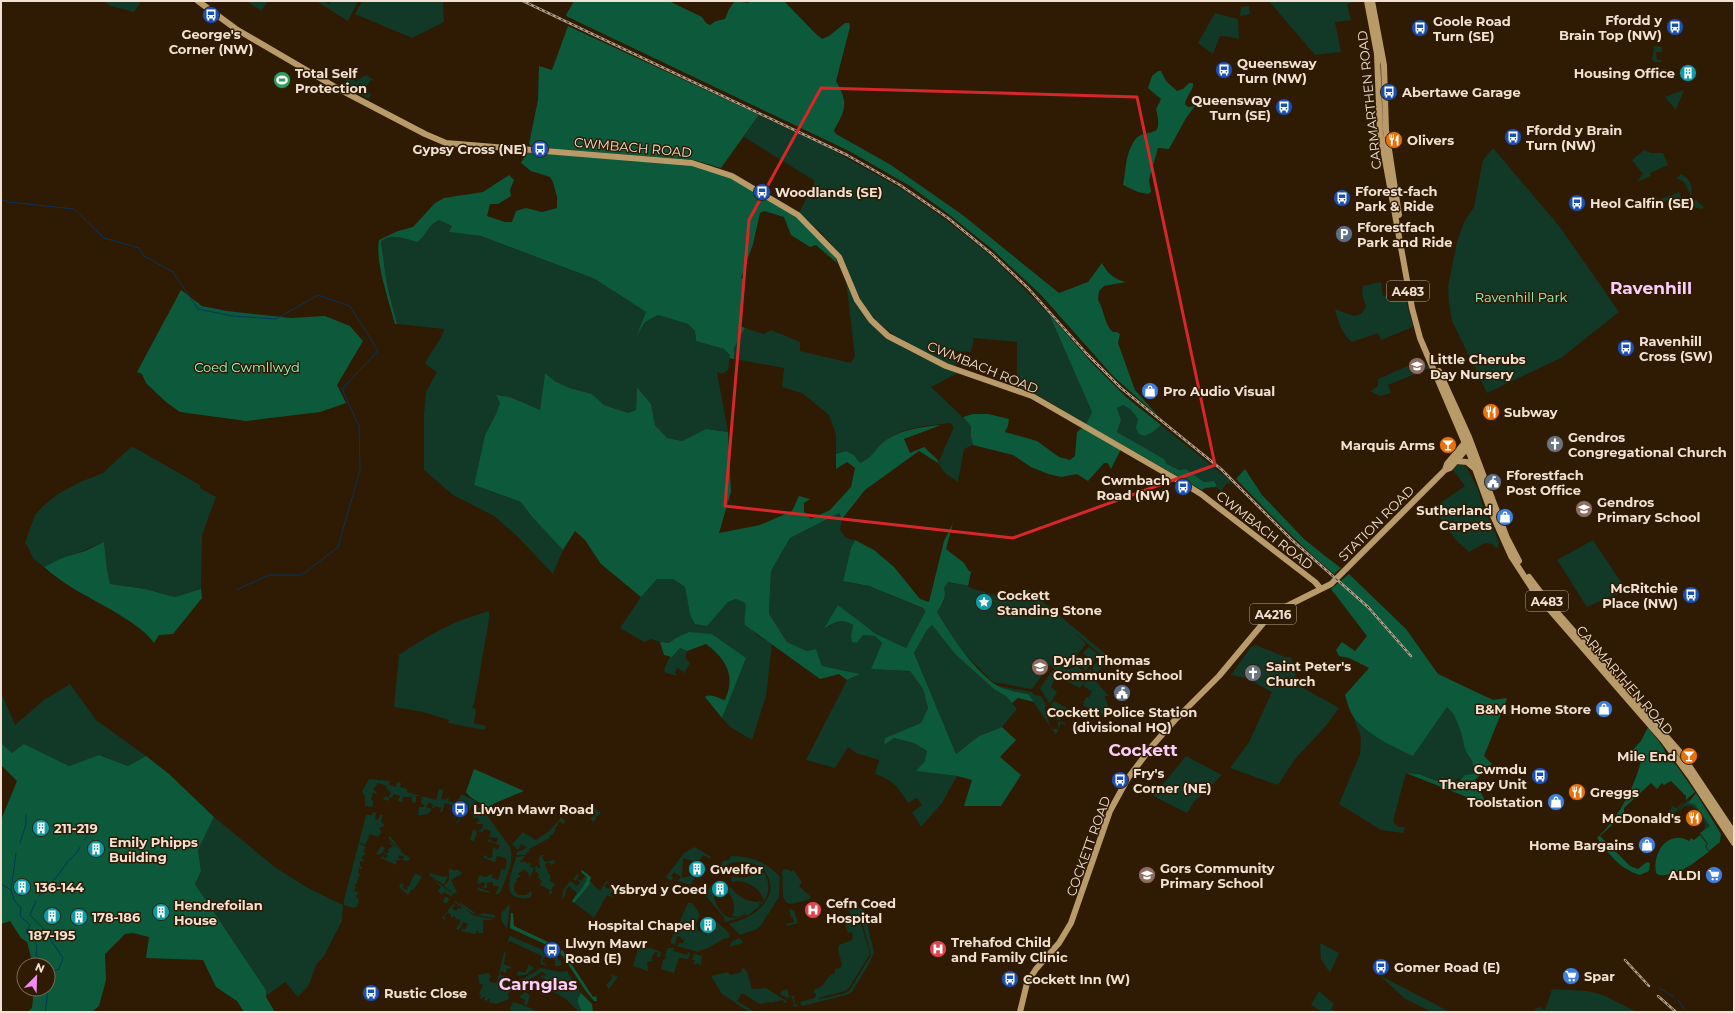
<svg xmlns="http://www.w3.org/2000/svg" width="1735" height="1013" viewBox="0 0 1735 1013" font-family="Montserrat,sans-serif">
<style>
.green{fill:#123827}
.forest{fill:#0c5a3b}
.lines{fill:none;stroke-linecap:round;stroke-linejoin:round}
.stream{stroke:#04355f;stroke-width:1}
.major{stroke:#b99b6a;stroke-width:6}
.rail-casing{stroke:#ae9d8b;stroke-width:2.5}
.rail{stroke:#2f1a03;stroke-width:1;stroke-dasharray:3;stroke-linecap:butt}
.marked{fill:none;stroke:#d62828;stroke-width:3;stroke-linejoin:round}
.labels{text-anchor:middle;dominant-baseline:central;stroke-width:3;stroke-linejoin:round;paint-order:stroke}
.shield{fill:#2f1a03;stroke:#b6a595;stroke-width:1}
.shield-label{font-size:12px;font-weight:bold;fill:#f0e1d3}
.poi-label{font-size:13px;font-weight:bold;fill:#f0e1d3;stroke:#2f1a03;text-anchor:start}
.street-label{font-size:13px;fill:#f0e1d3;stroke:#2f1a03}
.park-label{font-size:13px;fill:#98fcc9;stroke:#2f1a03}
.district-label{font-size:17px;font-weight:bold;fill:#fbcdfc;stroke:#2f1a03}
</style>
<rect width="100%" height="100%" fill="#2f1a03"/>
<path class="green" d="M103,1h34l3,2 -6,9 -23,-6z
M247,1h21l-7,10z
M316,1h8l5,3 2,-3h27l-10,20z
M362,1h81l1,21 -32,16 -57,-24z
M1269,1h90l-12,3 4,16 -16,2 6,30 -26,3z
M1249,6l1,8 -10,2 1,-9z
M1215,13l23,6 1,20 -14,-3h-5l-7,18 -15,-11z
M1656,46l6,1v5h-6l1,8h4v2h-6l-3,-2 2,-13z
M1661,69h5l3,7 -12,4v-9z
M366,75l10,6 -5,-1 -7,10 7,4 -2,5 -27,-14 6,-7 8,3z
M1684,90l-8,20 -11,-13z
M759,115l68,32 75,42 44,31 45,36 58,58 43,98 -6,12 -52,-31 -17,-6v-45l-43,-4 -3,14 -16,-1 1,16c-33,-16 -69,-29 -91,-60 -9,-14 -15,-32 -23,-47 -9,-18 -27,-33 -43,-47l16,-32 -71,-44z
M1493,148l67,79 59,85 -58,46 -74,35 -35,-72 -3,-18 -1,-16 9,-45 7,-20 10,-15 9,-47z
M1644,150l7,3h12l5,12 -18,8 1,3 -14,6 6,-8 -11,-14z
M1681,174c9,5 12,12 10,22l-7,-14 -8,-4z
M1679,192l3,7 -12,5 -2,-4 -13,5 -2,-6 4,-1 2,2z
M1695,199l9,8 -2,2 -9,-2z
M439,220l13,6 -3,6 32,4 114,43 51,33 -9,23 8,-13 13,-7 30,9 7,7 1,10 28,8 6,6 -2,15 -6,4 -5,-2 11,60 -22,-3 -24,12 -15,-3 -12,-13 -4,-21 -14,-17 -1,23 -8,3 -24,-8 -12,-11 -22,-6 -14,-6 -11,-9 -5,38 -30,-14 -14,-2 4,8 -4,11 -11,21 -11,50 47,17 11,15 31,33 -10,24 -36,-38 -23,-20 -41,-21 -29,-25v-55l2,-23 11,-20 -12,-8c5,-13 16,-22 19,-35l-47,-5 -10,-39 -6,-43c9,-10 24,-3 36,0 11,-7 9,-16 22,-22z
M846,281c7,12 13,27 22,38 22,27 59,40 90,54l-27,14 41,39 -1,11 2,8 -9,4 -6,33 -12,-8 -8,-11 16,-36 -4,-4c-22,3 -46,3 -65,18 -10,8 -12,17 -25,22l-6,-8 -8,-4 -10,3v-19l-7,-20 -27,-22 -20,-6 2,-19 -50,-9v-11l11,-20 19,6 7,-4 29,12v9l51,12 4,-7z
M1381,282l2,14 21,-3 9,34 -32,13 -3,-7 -26,9c-10,-7 -14,-21 -17,-33l19,7 7,-2 5,-7 -4,-14 1,-7z
M1412,364l2,5 5,-2 1,2 8,-5 2,4 -42,17 3,8 -11,3 -10,-5 8,-5v-7z
M1123,405l7,4 8,10 15,13 8,-7 70,56 -2,3 -2,-1 -6,8 -5,-4 1,-2 -3,-4 -10,1 -18,-13 -7,1 -12,-6 -3,-5 -47,-27 4,-12 -4,-12z
M131,447l4,1 65,37v3l16,9 -14,38 -1,54 -26,8 -30,-8 -35,-5 -3,-14 -3,-28 -60,25c-4,-3 -8,-6 -11,-9 -3,-5 -4,-11 -8,-15l10,-28 8,-9 15,-12 22,-12 23,-9z
M1457,464l7,1 3,3 11,21 5,18 10,20 6,16 -2,6 -5,-5 -7,-1 -16,9 -14,-13 -22,-31 32,-22 -12,-16v-2z
M839,512l3,7 -2,11 6,8 9,2 -4,8 -8,33 26,5 53,22 3,4 -19,36 -30,-14 -38,-28 -13,23c11,-7 16,-11 28,-4l-2,10 6,8 6,-8 12,1 7,7 -11,26 39,2 13,18 5,19 -7,15 -36,15 -1,6 10,-6 20,5 13,8 -2,10 -8,10 40,5 -15,27 -21,24 -9,-15 10,-7 -5,-7 -9,5c-10,-16 -14,-22 -33,-29l4,-14 -23,-7 -8,-6 -13,21 -29,-8 41,-80 13,-6 -38,-8 -6,-17 -9,2 -20,-9 -18,-28 2,-43 19,-33z
M1593,540l32,48 11,-6 2,5 -31,11 -20,9 -30,-47z
M657,579h16l12,8 5,28 17,10 21,-23 8,-3 9,4 2,8 -3,9 13,15 15,9 -6,52 -14,44 -22,-13 -8,-9 23,-60 -33,-24 -36,4 -7,5 -9,-1 -9,-3 -7,3 -24,-14 25,-37z
M948,582l6,2 6,-1 14,6 21,6 12,1 21,-7 82,69 -17,19v-11l9,-10 -27,-23 11,11 -14,17 4,4 -8,3 -13,-12 -2,-1 -1,2 15,13 10,-4 9,8 5,-6 1,5 -12,15 -16,-8 -14,-15 -18,24 -39,-7 -33,-33 -23,-37 7,-11v-13z
M489,611c1,11 -2,19 -4,31 -4,22 -7,44 -12,66l3,1 -2,14 12,3 -1,4 -37,-7 1,-3 -26,-8 -29,-5 5,-52c29,-20 56,-35 90,-44z
M932,625l24,30 39,35 11,6 11,13 -15,18 -23,9 -23,18 -42,-101 13,-23z
M1256,645l29,12h6l7,28 41,23 -14,19 -30,32 -17,26 -48,-17 19,-26 23,-50 -26,-14 -15,-3 19,-27z
M1089,647l10,8 -6,7 -10,-9z
M680,648l7,3c-2,5 -2,8 3,12l-7,13 1,-4 -7,-4 -2,5 2,3 -11,-3 -2,-3 6,-14 2,1z
M1081,656l10,8 -5,7 -10,-9z
M1053,670l8,8 -5,-2 -5,11 6,5 -6,10 -1,-1v4l-10,-17z
M1091,676l18,20h-4l6,19 -3,-2 -1,4 -25,-12 3,-1 -2,-1 3,-6h3l3,-7 -2,1 -7,-6z
M70,684l26,36 50,36 -18,10 -29,-11 -30,11 -45,-22 -12,9 -11,-10v-51l14,33 29,-25z
M999,686l33,6 3,3 6,1 6,10 -2,1v3l6,19h7v-8l7,2v2l-4,-2 -5,12 -28,-41 -21,-4z
M1054,701l1,7 -1,-7 20,11 -9,-3 -5,11h-3l-2,-10 -3,-2v-5z
M1447,707l7,8 7,17 4,18 7,11 3,10 -2,3c-12,2 -13,7 -26,8 -11,0 -18,-5 -28,-8 -4,-1 -9,-1 -13,-1l-13,48c3,6 6,6 12,6l-2,6 -22,-3 -42,-26 21,-50 1,-16 -8,-22c18,18 37,30 60,40z
M1186,756l36,19 -28,27 -7,11 -34,-17z
M369,779l21,2 -1,4 7,2 1,-5 4,1 -1,4 7,2v3l29,8 3,-11 6,2h-2l-2,8 5,1 1,-2h2l-1,3 7,2 2,6 6,6 -5,8h-2l5,-6 -5,-2 -2,4 1,-7 -2,1 2,-7 -10,-3 -3,9h-2l1,-4 -6,-2 -1,2h-2l1,-3 -4,-3 -3,5 6,2c-2,5 -8,7 -14,6l1,-8h5l1,-1 -4,-3 1,-7h-6v7l-4,-1v-5h-9l-1,5 -4,-1 2,-5 -6,-2 -2,4 -2,-1 -2,4 -5,-2 3,-3 2,2 3,-5 -5,-5 1,-2 -9,-3 -5,6 5,5 -5,-1 -2,7 3,1 -2,6 -7,-1v-9l-3,-6z
M461,795h2l13,6 -9,12 -8,-6 -1,-7z
M1690,798l-2,5 7,2 15,21 -6,5 1,-8c-6,-9 -10,-21 -22,-16l-3,4 -2,-1z
M1686,800l-16,18 -3,-5 5,-5 -1,-3 5,3z
M476,806l7,4 27,37c5,15 -5,32 -10,46l-5,2 4,-9h-5v2l-2,-6 -5,1v5h-3l-1,2 6,1v2l-12,-3 1,-2 5,1 2,-6 -4,-1v2l-4,-1 2,-8 7,2 5,-3 2,1 -2,2 7,3 2,-6 -6,-2 6,2 1,-5 4,1 2,-9 -2,-3 -8,-2 -2,6 -11,-4v-3l3,1v2h5l1,-10 5,1 2,-4 -13,-4 4,-2v2l6,2 1,-5 -9,-1 2,-6 -6,-2 -3,3 -5,-1 -1,4 3,2 -3,-1 -2,5 4,2 -8,-3 3,-11 3,2 6,-2 1,-5h-7l3,-4 -3,-3 -4,3 2,-3 -3,-4 -3,4z
M595,808l6,5 -3,3h-3l2,2 -4,4 -2,-3 -2,1 7,-7 -4,-3z
M373,812l3,1 -1,6 3,1 2,-5h3l-2,7 4,4 -6,2 3,4 -4,5 -8,-3 -2,4 2,1h-2l-3,6 2,1 -6,-3 -1,1 6,3 -3,5 2,1v2h-2l-1,4 2,1 -1,2 -3,-1v5l2,1v2l-3,-1 -1,5 2,1 -3,7 1,2h-2l-1,3 2,1 -2,1 -1,3 6,2 -3,1 -1,3 3,2 -2,8h-2l-1,1 -10,-3v-5l22,-85h6z
M214,817l62,51 32,20 35,17 -1,16 -18,35 -8,9 -7,20 -11,12 -13,-15 -19,14v-6l-71,-106 6,-13 -3,-21z
M562,817l3,5 -2,2 -3,-3 -3,3 1,1 -4,4 2,1 -3,3v2l-1,-1 -3,3 1,1 -21,11 1,2 -4,2v2h-10l1,-3 8,-3 1,-2 -5,-3 -3,6 -6,-6 11,-12 13,8 13,-9z
M390,836l11,14v2l9,6 -2,3 -6,-1 2,-3 -5,-2 -1,3 4,2h-5l-1,5 -15,-7 1,-2 4,2 2,-2 -5,-4 -4,3 -3,-1 5,-8 4,2 -2,3 4,3 2,-3 -2,-1 6,-4 -4,-3 1,-1 11,9 -13,-13z
M695,847l16,10 -1,2 -7,-4 -5,8 -15,-5 -1,20 16,-4 -8,11 -12,-4 3,-4 -7,-5 -3,4 2,2 -2,3 -5,-4 18,-24z
M541,855h4l-3,2 3,5 9,-2 1,3 -4,2 -2,-3 -4,3 6,13 -2,2 6,4 -4,6 2,3 -4,1 1,-4 -10,-5 2,-4 -4,-3 1,-4 -4,-3 1,-2h-2l-5,10v-5l-5,-5 -6,5 3,2 -5,3 1,3h-2l-1,5 2,1h-2v2l4,5h8l5,-4 1,4c-3,4 -6,4 -11,3 -21,-1 -8,-28 -5,-41l9,-1 -5,6 2,1 1,-2 5,3 1,-2 2,2 -1,2 4,3 3,-4v3h3l-1,-10z
M731,856c19,0 36,6 49,21l-1,20 -18,28 -4,4 -17,6 -11,-11c11,-4 21,-6 30,-15 29,-26 -3,-59 -34,-43l-3,7 -5,1v-3l6,-10 6,-1z
M449,868l6,3 1,-2 7,4 -12,7 6,12 -3,2 -10,-8 5,-6z
M784,869l5,1 2,2 2,-2 9,12 -3,4 12,11 -3,3 -18,4 -4,-2 -3,-5 -1,-25z
M758,870l7,4c6,12 4,21 -4,31l-1,-1 4,-4c-5,-13 -19,-21 -32,-18l-1,-6c9,3 22,2 27,-6z
M415,873l7,4 -8,12 -3,1 -3,5 -9,-8 2,-4 3,2 -2,3 5,2 1,-2 -1,-1 2,-1z
M430,873l14,4 4,-1 -4,9 -15,-10z
M581,873c9,5 11,12 19,18l5,-9 5,-2 -6,6 4,3 3,-4 -2,3 8,5 -4,-2 -3,3 5,4 -11,-4 3,1 -13,23 -22,-17 5,-8 -5,-4 -3,3 3,-4 -3,-2 -4,4 1,2 -3,7 -1,-2 2,-8 6,-8 7,5 3,-3 -3,-4 -2,2 -2,-2 4,-5 2,2 -2,3 4,2 4,-5z
M433,879l20,15 -2,3 -2,-3h-3l-1,-2 -3,2 2,4 3,-2 2,4 -3,4 -3,-3 2,-3 -7,-7 3,-4z
M711,886l5,1c-6,8 2,26 12,30 6,2 12,0 18,-1l-21,6 -1,-5 -19,-22v-2z
M731,887c5,9 18,17 30,14l-2,3 1,2 -13,10 -1,-2 -8,3 -6,-1c5,-9 1,-19 -6,-26z
M455,901l18,14 22,5h-12v13h-5v-2h-2v3l-15,-3 1,-3 3,2 3,-6 -5,-2 -4,8 -3,-1 5,-8 -3,-2 -3,1 1,-2 -2,-2 -3,2v-3l-3,-3 -4,5 2,1 -2,2 -2,-2 11,-14 3,2h-2l-2,2 4,3 2,-3 3,1 1,-1 -8,-6z
M458,901l20,14 5,-2 12,2v3c-15,-1 -29,-5 -37,-17z
M688,903h4l8,11 -4,10 2,7 12,2 5,-2 8,5 1,3c-8,3 -17,12 -24,11l-2,2 -21,-6 2,-3h4l1,-3 -3,-1v-2l-4,-1 -2,9 -4,-2v-3z
M510,904l-3,24 -5,-6 -1,-9z
M789,908l5,3 4,12 -11,3 -1,-2 8,-2 -2,-5 -1,1z
M859,908l3,1 4,9 8,34 -4,10 -18,30 -5,3 -45,11 -2,-4 15,-4 1,-5 -18,3 16,-3v-3c12,-3 11,-14 21,-17v-4l5,-1 2,-3 -4,-16 1,-4 13,-5 1,-2 -1,-6 -4,1 -3,-11 15,-3 10,35 -21,34 -4,3 -26,7v1l23,-5 7,-3 22,-36 -10,-37h-9l-3,-8z
M714,919l15,14 1,4 -5,2 -10,-9 2,-6 -4,-3z
M511,936l43,19 7,7v4h-6v-6l-11,-3 -2,5 7,4 -9,-2 2,-8 -32,-15 -3,3 2,-7z
M740,938l3,5 -14,4 3,-6z
M1320,943l19,10 -9,20 -9,-14z
M639,946l16,3v1l6,2 -1,5h-3l1,-5h-3l-4,7 2,1v1l-6,1 1,9 -15,-5z
M668,948h6l-1,3 14,4 1,-3 2,2 -2,5 -9,-1 -5,15 -13,-4 2,-9 3,-2 -1,-3z
M504,952l2,1 -2,11 7,3 -1,2 -3,-1 -1,5 -5,-2 -1,3 4,3 -2,2 -2,-1 -2,4 6,3 4,-6 2,1 -1,2 -2,-1 -2,5 6,2 3,-7 5,2c3,-5 16,-11 22,-15l19,4 7,-1 14,22 -3,3 3,14 -3,2c-7,-9 -17,-19 -30,-21 -2,0 -4,0 -6,0l5,-11 -8,-4 7,-1 -4,-3 -34,21 1,6 -12,5 -8,-2 1,-2 -1,-2 -2,3 -3,-1 1,-3h-2l-1,2 -2,-1 1,-3 -2,-1 4,-9 -4,-2 -1,-8 10,-2 3,3 -2,3 1,3 5,1 2,-1z
M694,954l8,2 -1,9 -5,-2 -1,2h-2l2,-5h-3z
M529,964l5,4c-5,5 -9,9 -17,7l1,-4 7,2z
M744,968l3,4 5,17 14,-1 22,14 -4,1 -1,-3 -13,3 -1,-1 -9,2 -18,-11 -5,8 18,11h-6l-27,-18 -11,-18 17,-4 2,3 12,-3 -1,-3z
M611,974l7,3 -9,12 -3,-4 6,-6z
M1379,975l71,37h-19l-27,-14z
M787,989l2,8 6,-2 -1,2 1,8 3,-1 -2,3 -4,-1 2,-1 -2,-8 -4,1 -8,-4 2,-3z
M1552,989l35,2 16,4 34,17h-101l-1,-3 4,-2 6,3z
M1319,991l15,13 -3,5 5,3h-14l-11,-7z
M525,992l5,3 -3,11 -3,-2 1,-4 -6,-3z
M513,1002l7,2 17,7 -25,1 -2,-4z"/>
<path class="forest" d="M574,1h95l33,16 4,6 4,2 6,-4 9,-2 4,-10 6,-8 13,2 3,-2h33l32,33 6,5 7,-3 16,-13h4l1,4 -14,54c9,16 12,25 2,42 -1,3 -3,4 -4,8l2,3 55,31 73,51 95,77 29,-11 14,-19c5,10 13,17 24,19l-22,4 -5,5 -1,9c7,11 6,25 15,32h4l3,2 -2,9 17,47 24,27 -45,-40 -73,-82 -48,-45 -46,-37 -37,-27 -61,-35 -281,-134 -2,-2z
M568,26l168,78 23,11 -38,53 -27,-8 -162,-13 -3,-3 9,-44 1,-34 13,4z
M1158,71h3l5,10 11,10 6,-2 6,-6h4c1,7 -7,13 -8,21l3,3 7,-1 -9,12 -17,31 -11,-1 -9,32 2,12 -3,2 -10,-2 -15,-7c3,-14 2,-29 10,-42 11,-20 32,3 23,-34l5,-10 -13,-11 4,-12z
M527,152l165,13 39,12 67,39 37,40 2,7 -21,-18 -6,2 -19,-12 -7,-18 -20,-6 -4,2 -7,31 -12,34 3,1 -4,47 5,2 -11,20v11l-5,-1 1,-3 -6,-6 -28,-8 -1,-10 -7,-7 -30,-9 -13,7 -9,15 10,-25 -51,-33 -114,-43 -32,-4 3,-6 -13,-6c-13,6 -11,15 -22,22 -12,-3 -27,-10 -36,0l6,43 10,39h-2c-6,-23 -20,-62 -16,-84l19,-9 15,-4 22,-24 9,-5 39,-6 26,-17 5,5 -4,10 1,6 -13,8h-8l-3,12 18,6h7l4,-11 10,-3 16,4 15,-4v-11l-4,-15 -3,-5 -19,-6 -10,-8z
M181,290l21,16 25,5 64,7 34,-2 25,10 13,15 -26,44 9,18 -26,9 -74,9 -66,-9 -14,-10 -20,-19 -4,-9 -5,-2z
M1049,314l42,48 35,35 35,28 -8,7 -9,4 -5,-2 -3,-6 2,-9 -8,-10 -7,-4 -6,3 4,12 -4,12 47,27 3,5 12,6 7,-1 18,13 10,-1 3,5 -2,1 -10,1 -3,2 -116,-66 6,-12z
M545,373l11,9 14,6 22,6 12,11 24,8 8,-3 1,-23 14,17 4,21 12,13 15,3 24,-12 22,3 3,60 -12,41 41,-8 32,-14 7,-15 11,3 -6,4v9l7,7 19,-9 21,-23 4,-19 -8,-6 -11,7v-15l10,-3 8,4 6,8c13,-5 16,-16 26,-23 17,-11 35,-13 55,-15l-37,14 6,14 14,-6 14,13v3l-19,-12 -54,39 -23,29 -3,-6 -49,25 -19,33 -2,43 18,28 20,9 9,-2 6,17 38,8 -13,6 -8,-6 -19,5 -75,-54c-2,-8 2,-13 0,-22l-9,-4 -8,3 -21,24 -12,-2 -5,-9 -5,-28 -12,-8h-16l-16,18 -40,-33 -16,-24 -10,-9 -12,19 -31,-33 -11,-15 -47,-17 11,-50 11,-21 4,-11 -4,-8 14,2 30,13z
M973,414h15l21,5 -1,7 -3,6 32,9 22,16 11,3 5,-4 2,-24 6,-5 38,22 -10,20 -3,-6h-4l-16,18 -11,-7 -16,3 -13,-3 -17,-7 -18,-12 -40,-10 -2,-8v-11l-8,-9z
M1245,469l17,26 42,44 21,17 16,12 -7,6c-35,-29 -66,-62 -98,-95z
M953,523l-7,26 18,14 5,8 2,1 -3,14c-7,-3 -13,-2 -20,-4l-4,6c3,9 -2,16 -7,24 16,26 32,52 56,71 10,7 24,9 35,11l6,8 -16,-4 -6,5 -6,-7 -11,-6 -39,-35 -24,-30 -5,5 -13,23 42,101 23,-18 23,-9 14,13 -16,17 21,18 -20,31h-37l8,-26 -15,-4 -41,-5 9,-10 2,-10 -13,-8 -20,-5 -10,7 1,-7 36,-15 7,-15 -5,-19 -13,-18 -39,-2 11,-26 -7,-7 -12,-1 -6,8 -5,-1 -1,-7 2,-10c-12,-7 -18,-3 -29,4l14,-24 38,29 30,14 19,-36 -2,-4 -54,-22 -26,-5 8,-33 4,-8 19,10 20,17 26,32 9,3 15,-61z
M104,542l3,28 3,14 35,5 30,8 26,-8 1,9 -29,36 -14,1 -5,8c-10,-14 -25,-22 -39,-31 -24,-14 -50,-26 -71,-45l18,-9 23,-7z
M1349,574l57,55 32,45 55,26 13,-2 1,1 -23,57 8,8 -17,16 12,25 -81,-32 13,1 15,6 11,2 14,-1 6,-6 8,-1 2,-3 -3,-10 -7,-11 -4,-18 -7,-17 -7,-8 -34,49c-18,-8 -49,-23 -60,-40 -4,-6 -6,-15 -8,-21l24,-27 -20,-10 -10,-2 -3,-6 6,-8 13,9 12,-15 -36,-47z
M689,632l23,2 34,24 -24,60 -17,-21c5,-4 13,1 20,3 11,-25 1,-41 -19,-56l-19,7 -7,-3 -8,9 -8,-2 -4,-13 9,1 7,-5z
M1648,727l15,20 4,9 10,10 18,26 -9,8v-4l-15,-15 -7,4 -2,-2 -5,6 -6,-6 -27,25v6l-24,22 30,30 8,3 9,-7 3,1 -1,8 -9,4c-20,-6 -30,-20 -43,-37 21,-19 37,-50 44,-77l-11,-8 11,-12z
M1,743l11,10 12,-9 45,22 30,-11 29,11 18,-10 23,18 45,43 -16,33 3,21 -6,13 71,106v7l9,15h-31l-7,-11 -21,-14 -13,-27 -57,-2 3,-21 -16,-4 -8,1 -20,20 1,26 -7,26 -7,6h-65l5,-4 2,-19h14v-24h-15l-6,-23 -6,-4 -11,-17 -9,3v-104l16,-39 -16,-16z
M474,769l50,22 -29,12 -9,6c-5,-8 -15,-9 -20,-17z
M1696,793l25,41 -1,8 -11,9 -3,-5 2,-2 -8,-11 10,-7 -15,-21 -7,-2z
M1700,835l7,9 -2,2 4,6 -2,1c-13,10 -30,24 -48,22l-3,-2c-4,-20 12,-44 33,-32l2,-3 3,2z
M582,870l9,7 -2,8 -15,18 -2,-2c6,-8 13,-14 15,-24l-6,-5z
M511,913h2l1,13 45,21 -1,1 -7,-1 -41,-19z
M556,949h4l3,2 30,46 3,-1 1,5h-3l-9,-11 -21,-32z
M581,993l11,11 1,8h-13l1,-2c-3,-7 -5,-11 0,-17z"/>
<g class="lines">
<path class="stream" d="M1,199l7,3 66,7 30,29 35,10 5,8 29,16 25,37 35,7 43,3 42,-24 32,11 28,45 -36,38 17,37 1,44 -22,77 -36,28h-33l-33,15
M84,840l9,-12
M20,843l6,-19v-9
M1,884l10,6 3,10 7,8 -1,8 10,9 -4,7c8,7 13,11 10,23l4,5 -1,5
M11,890l5,-37
M39,896c10,-10 19,-20 27,-32 6,-8 9,-7 14,-17
M36,901l-6,14 12,12 21,31 -4,11 -11,4
M48,976v10
M1659,989h2l13,8
M1678,1000l7,10
M45,1012l2,-13v-10"/>
<path class="major" d="M198,1l38,28 101,59 88,46 21,9 246,20 40,13 66,39 41,42 18,43 14,20 17,16 58,30 86,30 156,90 13,8 114,88 6,7
M1367,1l10,53 3,78 32,176 8,30 50,117 19,52 22,49 24,37 128,147 28,38 43,65
M1372,1l12,64 2,65 13,85
M1439,371l30,66 38,101 12,23
M1456,461l11,1 7,6
M1445,470l2,-6 20,-24
M1529,577l19,25 132,150 54,81
M1020,1012l7,-29 9,-14 23,-26 12,-20 39,-112 18,-33 25,-33 22,-25 44,-44 46,-55 12,-10 54,-27 114,-114 5,-2 19,-22"/>
<g class="rail-casing">
<path id="rail" d="M523,1l324,154 53,30 48,33 44,36 36,34 58,65 35,35 100,81 71,71 76,67 43,49
M1625,960l24,26
M1658,996l18,16"/>
</g>
<use href="#rail" class="rail"/>
</g>
<path class="marked" d="M821,88l316,9 78,368 -202,73 -288,-32 24,-286z"/>
<defs>
<g id="bus-disc" transform="scale(0.9)"><circle r="9.5" fill="#1a4fb4" stroke="#2f1a03"/><path d="M-5-6H5V4H4V6H2V4H-2V6H-4V4H-5ZM-3.5-4V0h7V-4ZM-3.5 1.2v1.5H-2V1.2ZM2 1.2v1.5H3.5V1.2Z" fill="#fff"/></g>
<g id="building-disc" transform="scale(0.9)"><circle r="9.5" fill="#0f9aa8" stroke="#2f1a03"/><path d="M-4-6H4V6H1V3H-1V6H-4ZM-2.5-4.3h1.7v1.8h-1.7ZM.8-4.3h1.7v1.8H.8ZM-2.5-1h1.7V.8h-1.7ZM.8-1h1.7V.8H.8Z" fill="#fff"/></g>
<g id="stadium-disc" transform="scale(0.9)"><circle r="9.5" fill="#2e9e5b" stroke="#2f1a03"/><path d="M0-5a6.5 5 0 1 0 0 10a6.5 5 0 1 0 0-10ZM-3.5-1.8h7v3.6h-7Z" fill="#fff"/></g>
<g id="restaurant-disc" transform="scale(0.9)"><circle r="9.5" fill="#e8710a" stroke="#2f1a03"/><path d="M-5-6h1v4h1v-4h1v4h1v-4h1v5L-1.5 .5V6h-2V.5L-5-1ZM5-6V6H3V1.5H1.5Q1.5-4 5-6Z" fill="#fff"/></g>
<g id="parking-disc" transform="scale(0.9)"><circle r="9.5" fill="#5c6f8a" stroke="#2f1a03"/><path d="M-3.5-5.5H1a3.5 3.5 0 0 1 0 7H-1V5.5H-3.5ZM-1-3.4V-.6H.8a1.4 1.4 0 0 0 0-2.8Z" fill="#fff"/></g>
<g id="school-disc" transform="scale(0.9)"><circle r="9.5" fill="#8d6e63" stroke="#2f1a03"/><path d="M0-5L7-2L0 1L-7-2ZM-4 1L0 2.5L4 1V4Q0 6-4 4Z" fill="#fff"/></g>
<g id="shop-disc" transform="scale(0.9)"><circle r="9.5" fill="#3f7fe0" stroke="#2f1a03"/><path d="M-5-2.5h2.3a2.7 3.5 0 0 1 5.4 0H5L5.5 6h-11ZM-1.5-2.5h3a1.5 2.3 0 0 0-3 0Z" fill="#fff"/></g>
<g id="church-disc" transform="scale(0.9)"><circle r="9.5" fill="#6b7280" stroke="#2f1a03"/><path d="M-1.2-6h2.4v3.5h3.3v2.4h-3.3V6h-2.4V-.1h-3.3v-2.4h3.3Z" fill="#fff"/></g>
<g id="bar-disc" transform="scale(0.9)"><circle r="9.5" fill="#e8710a" stroke="#2f1a03"/><path d="M-6-5H6L.8 .8V4.5H3.5V6h-7V4.5H-.8V.8Z" fill="#fff"/></g>
<g id="civic-disc" transform="scale(0.9)"><circle r="9.5" fill="#5c6f8a" stroke="#2f1a03"/><path d="M-.6-6.5H3V-4.5H.6V-3L4-1V1h2V6H-6V1h2V-1L-.6-3ZM-1.2 2.5V6h2.4V2.5Z" fill="#fff"/></g>
<g id="sight-disc" transform="scale(0.9)"><circle r="9.5" fill="#0f9aa8" stroke="#2f1a03"/><path d="M0-6L1.8-2.2L6-1.7L2.9 1.2L3.7 5.4L0 3.3L-3.7 5.4L-2.9 1.2L-6-1.7L-1.8-2.2Z" fill="#fff"/></g>
<g id="supermarket-disc" transform="scale(0.9)"><circle r="9.5" fill="#3f7fe0" stroke="#2f1a03"/><path d="M-6-5.5h2.5l.6 2H6L4.5 2H-2.5L-4.4-4H-6ZM-1.5 3.2a1.3 1.3 0 1 0 .1 0ZM3 3.2a1.3 1.3 0 1 0 .1 0Z" fill="#fff"/></g>
<g id="hospital-disc" transform="scale(0.9)"><circle r="9.5" fill="#e0444e" stroke="#2f1a03"/><path d="M-5-5h3v3.5h4V-5h3V5h-3V1.5h-4V5h-3Z" fill="#fff"/></g>
</defs>
<g fill-rule="evenodd">
<use href="#bus-disc" x="211" y="15"/>
<use href="#bus-disc" x="1675" y="27"/>
<use href="#bus-disc" x="1420" y="28"/>
<use href="#bus-disc" x="1224" y="70"/>
<use href="#building-disc" x="1688" y="73"/>
<use href="#stadium-disc" x="282" y="80"/>
<use href="#bus-disc" x="1389" y="92"/>
<use href="#bus-disc" x="1284" y="107"/>
<use href="#bus-disc" x="1513" y="137"/>
<use href="#restaurant-disc" x="1394" y="140"/>
<use href="#bus-disc" x="540" y="149"/>
<use href="#bus-disc" x="762" y="192"/>
<use href="#bus-disc" x="1342" y="198"/>
<use href="#bus-disc" x="1577" y="203"/>
<use href="#parking-disc" x="1344" y="234"/>
<use href="#bus-disc" x="1626" y="348"/>
<use href="#school-disc" x="1417" y="366"/>
<use href="#shop-disc" x="1150" y="391"/>
<use href="#restaurant-disc" x="1491" y="412"/>
<use href="#church-disc" x="1555" y="444"/>
<use href="#bar-disc" x="1448" y="445"/>
<use href="#civic-disc" x="1493" y="482"/>
<use href="#bus-disc" x="1183" y="487"/>
<use href="#school-disc" x="1584" y="509"/>
<use href="#shop-disc" x="1505" y="517"/>
<use href="#bus-disc" x="1691" y="595"/>
<use href="#sight-disc" x="984" y="602"/>
<use href="#school-disc" x="1040" y="667"/>
<use href="#church-disc" x="1253" y="673"/>
<use href="#civic-disc" x="1122" y="693"/>
<use href="#shop-disc" x="1604" y="709"/>
<use href="#bar-disc" x="1689" y="756"/>
<use href="#bus-disc" x="1540" y="776"/>
<use href="#bus-disc" x="1120" y="780"/>
<use href="#restaurant-disc" x="1577" y="792"/>
<use href="#shop-disc" x="1556" y="802"/>
<use href="#bus-disc" x="460" y="809"/>
<use href="#restaurant-disc" x="1694" y="818"/>
<use href="#building-disc" x="41" y="828"/>
<use href="#shop-disc" x="1647" y="845"/>
<use href="#building-disc" x="96" y="849"/>
<use href="#building-disc" x="697" y="869"/>
<use href="#school-disc" x="1147" y="875"/>
<use href="#supermarket-disc" x="1714" y="875"/>
<use href="#building-disc" x="22" y="887"/>
<use href="#building-disc" x="720" y="889"/>
<use href="#hospital-disc" x="813" y="910"/>
<use href="#building-disc" x="161" y="912"/>
<use href="#building-disc" x="52" y="916"/>
<use href="#building-disc" x="79" y="917"/>
<use href="#building-disc" x="708" y="925"/>
<use href="#hospital-disc" x="938" y="949"/>
<use href="#bus-disc" x="552" y="950"/>
<use href="#bus-disc" x="1381" y="967"/>
<use href="#supermarket-disc" x="1571" y="976"/>
<use href="#bus-disc" x="1010" y="979"/>
<use href="#bus-disc" x="371" y="993"/>
</g>
<g class="labels">
<g class="shield">
<rect x="1387" y="281" width="42" height="20" rx="3"/>
<rect x="1526" y="591" width="42" height="20" rx="3"/>
<rect x="1250" y="604" width="46" height="20" rx="3"/>
</g>
<g class="shield-label">
<text x="1408" y="291">A483</text>
<text x="1547" y="601">A483</text>
<text x="1273" y="614">A4216</text>
</g>
<g class="poi-label">
<text x="1662" y="20" text-anchor="end">Ffordd y<tspan x="1662" dy="15">Brain Top (NW)</tspan></text>
<text x="1433" y="21">Goole Road<tspan x="1433" dy="15">Turn (SE)</tspan></text>
<text x="211" y="34" text-anchor="middle">George's<tspan x="211" dy="15">Corner (NW)</tspan></text>
<text x="1237" y="63">Queensway<tspan x="1237" dy="15">Turn (NW)</tspan></text>
<text x="295" y="73">Total Self<tspan x="295" dy="15">Protection</tspan></text>
<text x="1675" y="73" text-anchor="end">Housing Office</text>
<text x="1402" y="92">Abertawe Garage</text>
<text x="1271" y="100" text-anchor="end">Queensway<tspan x="1271" dy="15">Turn (SE)</tspan></text>
<text x="1526" y="130">Ffordd y Brain<tspan x="1526" dy="15">Turn (NW)</tspan></text>
<text x="1407" y="140">Olivers</text>
<text x="527" y="149" text-anchor="end">Gypsy Cross (NE)</text>
<text x="1355" y="191">Fforest-fach<tspan x="1355" dy="15">Park &amp; Ride</tspan></text>
<text x="775" y="192">Woodlands (SE)</text>
<text x="1590" y="203">Heol Calfin (SE)</text>
<text x="1357" y="227">Fforestfach<tspan x="1357" dy="15">Park and Ride</tspan></text>
<text x="1639" y="341">Ravenhill<tspan x="1639" dy="15">Cross (SW)</tspan></text>
<text x="1430" y="359">Little Cherubs<tspan x="1430" dy="15">Day Nursery</tspan></text>
<text x="1163" y="391">Pro Audio Visual</text>
<text x="1504" y="412">Subway</text>
<text x="1568" y="437">Gendros<tspan x="1568" dy="15">Congregational Church</tspan></text>
<text x="1435" y="445" text-anchor="end">Marquis Arms</text>
<text x="1506" y="475">Fforestfach<tspan x="1506" dy="15">Post Office</tspan></text>
<text x="1170" y="480" text-anchor="end">Cwmbach<tspan x="1170" dy="15">Road (NW)</tspan></text>
<text x="1597" y="502">Gendros<tspan x="1597" dy="15">Primary School</tspan></text>
<text x="1492" y="510" text-anchor="end">Sutherland<tspan x="1492" dy="15">Carpets</tspan></text>
<text x="1678" y="588" text-anchor="end">McRitchie<tspan x="1678" dy="15">Place (NW)</tspan></text>
<text x="997" y="595">Cockett<tspan x="997" dy="15">Standing Stone</tspan></text>
<text x="1053" y="660">Dylan Thomas<tspan x="1053" dy="15">Community School</tspan></text>
<text x="1266" y="666">Saint Peter's<tspan x="1266" dy="15">Church</tspan></text>
<text x="1591" y="709" text-anchor="end">B&amp;M Home Store</text>
<text x="1122" y="712" text-anchor="middle">Cockett Police Station<tspan x="1122" dy="15">(divisional HQ)</tspan></text>
<text x="1676" y="756" text-anchor="end">Mile End</text>
<text x="1527" y="769" text-anchor="end">Cwmdu<tspan x="1527" dy="15">Therapy Unit</tspan></text>
<text x="1133" y="773">Fry's<tspan x="1133" dy="15">Corner (NE)</tspan></text>
<text x="1590" y="792">Greggs</text>
<text x="1543" y="802" text-anchor="end">Toolstation</text>
<text x="473" y="809">Llwyn Mawr Road</text>
<text x="1681" y="818" text-anchor="end">McDonald's</text>
<text x="54" y="828">211-219</text>
<text x="109" y="842">Emily Phipps<tspan x="109" dy="15">Building</tspan></text>
<text x="1634" y="845" text-anchor="end">Home Bargains</text>
<text x="1160" y="868">Gors Community<tspan x="1160" dy="15">Primary School</tspan></text>
<text x="710" y="869">Gwelfor</text>
<text x="1701" y="875" text-anchor="end">ALDI</text>
<text x="35" y="887">136-144</text>
<text x="707" y="889" text-anchor="end">Ysbryd y Coed</text>
<text x="826" y="903">Cefn Coed<tspan x="826" dy="15">Hospital</tspan></text>
<text x="174" y="905">Hendrefoilan<tspan x="174" dy="15">House</tspan></text>
<text x="92" y="917">178-186</text>
<text x="695" y="925" text-anchor="end">Hospital Chapel</text>
<text x="52" y="935" text-anchor="middle">187-195</text>
<text x="951" y="942">Trehafod Child<tspan x="951" dy="15">and Family Clinic</tspan></text>
<text x="565" y="943">Llwyn Mawr<tspan x="565" dy="15">Road (E)</tspan></text>
<text x="1394" y="967">Gomer Road (E)</text>
<text x="1584" y="976">Spar</text>
<text x="1023" y="979">Cockett Inn (W)</text>
<text x="384" y="993">Rustic Close</text>
</g>
<g class="street-label">
<text transform="translate(1369 100) rotate(-96)">CARMARTHEN ROAD</text>
<text transform="translate(633 147) rotate(5)">CWMBACH ROAD</text>
<text transform="translate(983 367) rotate(22)">CWMBACH ROAD</text>
<text transform="translate(1376 523) rotate(-45)">STATION ROAD</text>
<text transform="translate(1265 530) rotate(38)">CWMBACH ROAD</text>
<text transform="translate(1625 680) rotate(49)">CARMARTHEN ROAD</text>
<text transform="translate(1088 846) rotate(-70)">COCKETT ROAD</text>
</g>
<g class="park-label">
<text x="1521" y="297">Ravenhill Park</text>
<text x="247" y="367">Coed Cwmllwyd</text>
</g>
<g class="district-label">
<text x="1651" y="288">Ravenhill</text>
<text x="1143" y="750">Cockett</text>
<text x="538" y="984">Carnglas</text>
</g>
</g>
<rect width="1735" height="1013" fill="none" stroke="#f0e1d3" stroke-width="4"/>
<g transform="translate(36 977) rotate(23)"><circle r="19" fill="#2f1a03" stroke="#7c6a56"/>
<path d="M0-3L7 15L0 10L-7 15Z" fill="#f08bf5"/>
<text y="-6" font-size="11" font-weight="bold" text-anchor="middle" fill="#f0e1d3">N</text>
</g>
</svg>
